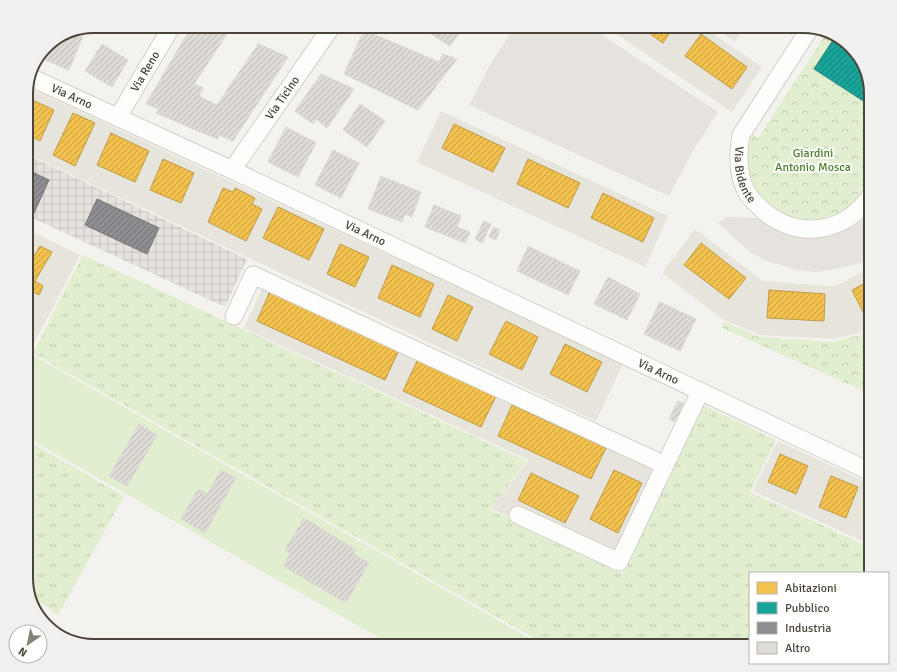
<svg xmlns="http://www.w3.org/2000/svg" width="897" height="672" viewBox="0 0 897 672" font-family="Signika,sans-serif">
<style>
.residential{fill:#e7e4dc}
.industrial{fill:url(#industrial-grid)}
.grass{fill:url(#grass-tufts)}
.park{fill:url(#park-crowns)}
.pitch{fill:#e1eecf}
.parking{fill:#e6e3df}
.homes{fill:url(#homes-hatch);stroke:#c09c48}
.public{fill:url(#public-hatch);stroke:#27867c}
.industry{fill:url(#industry-hatch);stroke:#797777}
.building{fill:url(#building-hatch);stroke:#dcd9d4}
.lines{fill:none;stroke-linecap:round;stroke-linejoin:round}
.minor-casing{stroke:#d2d0cb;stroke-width:19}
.minor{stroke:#fdfdfc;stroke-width:17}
.labels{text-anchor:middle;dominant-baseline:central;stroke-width:4;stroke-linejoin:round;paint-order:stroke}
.street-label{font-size:12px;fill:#4b4439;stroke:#fff}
.park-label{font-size:12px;fill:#4a7f2a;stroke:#fff}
.rim{fill:none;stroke:#4b4439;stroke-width:2}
</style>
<defs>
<pattern id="industrial-grid" width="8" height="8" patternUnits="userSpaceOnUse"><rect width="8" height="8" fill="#e6e2de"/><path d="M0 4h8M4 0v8" fill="none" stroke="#c7c3bf"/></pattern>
<pattern id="grass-tufts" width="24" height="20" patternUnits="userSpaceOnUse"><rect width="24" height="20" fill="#e1eecf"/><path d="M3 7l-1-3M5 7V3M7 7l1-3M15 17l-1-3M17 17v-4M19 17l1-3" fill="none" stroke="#c3cdb2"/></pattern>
<pattern id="park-crowns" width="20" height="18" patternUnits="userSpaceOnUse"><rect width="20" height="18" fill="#e1eecf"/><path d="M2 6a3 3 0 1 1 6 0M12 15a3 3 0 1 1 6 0" fill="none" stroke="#c3cdb2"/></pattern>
<pattern id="homes-hatch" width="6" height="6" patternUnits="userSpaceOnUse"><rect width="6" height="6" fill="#f2c14e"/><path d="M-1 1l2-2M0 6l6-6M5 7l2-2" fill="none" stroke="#c69e42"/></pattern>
<pattern id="public-hatch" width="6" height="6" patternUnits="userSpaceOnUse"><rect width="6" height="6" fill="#17a398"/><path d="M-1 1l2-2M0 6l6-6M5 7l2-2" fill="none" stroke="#17867d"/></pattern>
<pattern id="industry-hatch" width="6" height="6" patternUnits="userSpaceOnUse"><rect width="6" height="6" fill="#8d8d92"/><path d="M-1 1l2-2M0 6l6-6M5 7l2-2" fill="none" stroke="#757578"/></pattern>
<pattern id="building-hatch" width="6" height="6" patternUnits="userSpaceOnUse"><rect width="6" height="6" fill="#dedbd6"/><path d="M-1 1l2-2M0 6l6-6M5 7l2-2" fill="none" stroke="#c0bdb8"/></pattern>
</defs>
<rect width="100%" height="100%" fill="#f4f2ee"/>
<path class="residential" d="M604,26h97l61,41 -30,45z
M27,87l596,277 -27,57 -570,-268z
M441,111l227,105 -23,51 -228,-105z
M26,229l54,26 -50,96 -4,-2z
M695,229l68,52 66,5 9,-1 33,-18v61l-7,4 -31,7 -73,-4 -36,-15 -62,-47z
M264,285l390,182 -41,87 -99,-48 -5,11 -18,-9 38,-48 -285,-132z
M778,441l93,43v61l-118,-54z"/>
<path class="industrial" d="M26,154l221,105 -22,48 -199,-92z"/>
<path class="grass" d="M83,255l444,206 -37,48 132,65 81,-169 73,35 -26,52 121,56v25h-121v73h-202l-515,-293z
M26,440l98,56 -66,119 -29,-21 -3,-11z"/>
<path class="park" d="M826,34l9,3 -20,32 56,37v70l-16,25 -16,12 -18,6 -19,1 -18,-5 -16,-11 -12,-15 -7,-17 -1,-20 4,-18 6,4z
M724,322l35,15 74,5 31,-8 7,-3v63l-149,-66z"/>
<path class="pitch" d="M26,351l517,295h-149l-368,-209z"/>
<path class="parking" d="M515,26h73l130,86 -28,44 -21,40 -200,-91 21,-40z
M712,26h33l-10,15z
M871,211v46l-10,6 -16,4 -28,5 -20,-2 -33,-10 -14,-8 -32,-29 9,-6 35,1 75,13 24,-10z"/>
<path class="homes" d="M639,26h35l-11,17z
M701,34l46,33 -15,22 -47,-33z
M26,97l28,13 -14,31 -14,-7z
M73,113l22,10 -20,43 -22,-11z
M454,124l51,24 -12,24 -51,-24z
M111,133l38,18 -14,31 -38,-17z
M163,159l31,14 -13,30 -31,-13z
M528,159l52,24 -12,25 -51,-24z
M223,188l10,4 2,-4 20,10 -3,6 10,5 -16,32 -38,-19z
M603,193l51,25 -11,24 -52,-24z
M278,207l46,22 -15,31 -46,-22z
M701,243l45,35 -17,21 -45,-34z
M340,244l29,13 -14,30 -28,-13z
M40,246l12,6 -17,29 8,5 -4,9 -13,-7v-18z
M392,265l42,19 -14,33 -42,-19z
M871,280v31l-7,3 -12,-24z
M769,290l56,4 -1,27 -57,-3z
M270,291l129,59 -14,30 -128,-59z
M448,295l25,12 -16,34 -25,-12z
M506,321l32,16 -16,33 -33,-16z
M565,344l37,18 -15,30 -37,-18z
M418,359l78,37 -15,31 -78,-36z
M512,405l94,43 -15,31 -93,-43z
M780,454l28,12 -12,28 -28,-12z
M614,470l28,13 -24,50 -28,-14z
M531,473l48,23 -14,27 -47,-23z
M831,476l27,11 -12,31 -27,-11z"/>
<path class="public" d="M835,37l10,3 19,23 7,30v13l-57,-37z"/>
<path class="industry" d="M26,169l23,11 -15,33 -8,-4z
M97,199l62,29 -12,26 -62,-29z"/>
<path class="building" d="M131,26h12l-3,5z
M192,26h24l13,5 -35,53 9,4 -4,8 18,9 41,-61 30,13 -55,84 -14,-6 -2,4 -61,-26 3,-4 -13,-5z
M257,26h16l-4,7z
M427,26h37l-14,20 -25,-16z
M83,30l2,1 -16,39 -31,-13 11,-14z
M364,30l75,32 4,-8 14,5 -39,51 -74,-36z
M102,44l26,16 -16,27 -27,-16z
M321,74l33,15 -27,39 -11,-9 -3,5 -18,-13z
M360,104l25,17 -18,26 -24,-17z
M286,127l30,16 -18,34 -30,-15z
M333,150l26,13 -18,35 -26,-13z
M381,176l40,16 -9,25 -7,-3 -3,8 -34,-13z
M434,205l27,11 -4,11 13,5 -5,11 -40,-16z
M484,221l7,3 -9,19 -7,-4z
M493,227l7,3 -4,10 -7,-3z
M528,246l52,25 -12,24 -51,-24z
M608,277l32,17 -13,26 -33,-16z
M660,302l36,17 -16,32 -36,-17z
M26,360l8,4 -8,14z
M678,401l9,4 -9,19 -9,-5z
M139,424l18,11 -30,51 -18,-10z
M871,430v11l-4,-2z
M221,470l15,8 -31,55 -24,-14 17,-30 9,5z
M304,518l52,32 -3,4 16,9 -23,40 -63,-37 7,-13 -5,-3z"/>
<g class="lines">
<g class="minor-casing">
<g id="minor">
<path id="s1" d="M810,28l-69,107c-3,18 -4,36 4,54 4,9 12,16 20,23 35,28 80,21 106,-17"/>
<path id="s2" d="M30,77l202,93 639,302"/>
<path id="s3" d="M118,117l54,-91"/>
<path id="s4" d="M232,170l100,-144"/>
<path d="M234,316l19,-41 412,190 35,-73"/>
<path d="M518,515l101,47 46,-97"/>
</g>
</g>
<use href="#minor" class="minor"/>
</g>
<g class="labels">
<g class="street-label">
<text stroke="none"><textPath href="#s3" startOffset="53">Via Reno</textPath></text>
<text stroke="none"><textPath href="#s2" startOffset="46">Via Arno</textPath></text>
<text stroke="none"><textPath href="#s4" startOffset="88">Via Ticino</textPath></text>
<text stroke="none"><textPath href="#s1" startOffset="168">Via Bidente</textPath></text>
<text stroke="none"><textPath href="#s2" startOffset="370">Via Arno</textPath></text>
<text stroke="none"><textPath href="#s2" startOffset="694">Via Arno</textPath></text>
</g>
<g class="park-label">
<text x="813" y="153">Giardini<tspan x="813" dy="14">Antonio Mosca</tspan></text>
</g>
</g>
<path d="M0 0H897V672H0ZM94 33H803A61 61 0 0 1 864 94V578A61 61 0 0 1 803 639H94A61 61 0 0 1 33 578V94A61 61 0 0 1 94 33Z" fill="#f1f0ef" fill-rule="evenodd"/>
<path class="rim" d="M94 33H803A61 61 0 0 1 864 94V578A61 61 0 0 1 803 639H94A61 61 0 0 1 33 578V94A61 61 0 0 1 94 33Z"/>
<rect x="749" y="572" width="140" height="92" fill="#ffffff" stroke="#b7b4b0"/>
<rect x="757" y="582" width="20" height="12" fill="#f2c14e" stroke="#b7b4b0"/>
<text x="785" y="592" font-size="12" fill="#4b4439">Abitazioni</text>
<rect x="757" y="602" width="20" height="12" fill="#17a398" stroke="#b7b4b0"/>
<text x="785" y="612" font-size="12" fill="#4b4439">Pubblico</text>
<rect x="757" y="622" width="20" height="12" fill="#8d8d92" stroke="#b7b4b0"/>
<text x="785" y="632" font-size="12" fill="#4b4439">Industria</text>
<rect x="757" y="642" width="20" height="12" fill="#dedbd6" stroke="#b7b4b0"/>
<text x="785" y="652" font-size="12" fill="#4b4439">Altro</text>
<g transform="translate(28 644) rotate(213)"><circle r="19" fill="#ffffff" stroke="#b7b4b0"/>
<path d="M0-3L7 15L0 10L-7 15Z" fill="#868178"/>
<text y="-6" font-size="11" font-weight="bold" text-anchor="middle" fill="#4b4439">N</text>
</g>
</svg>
